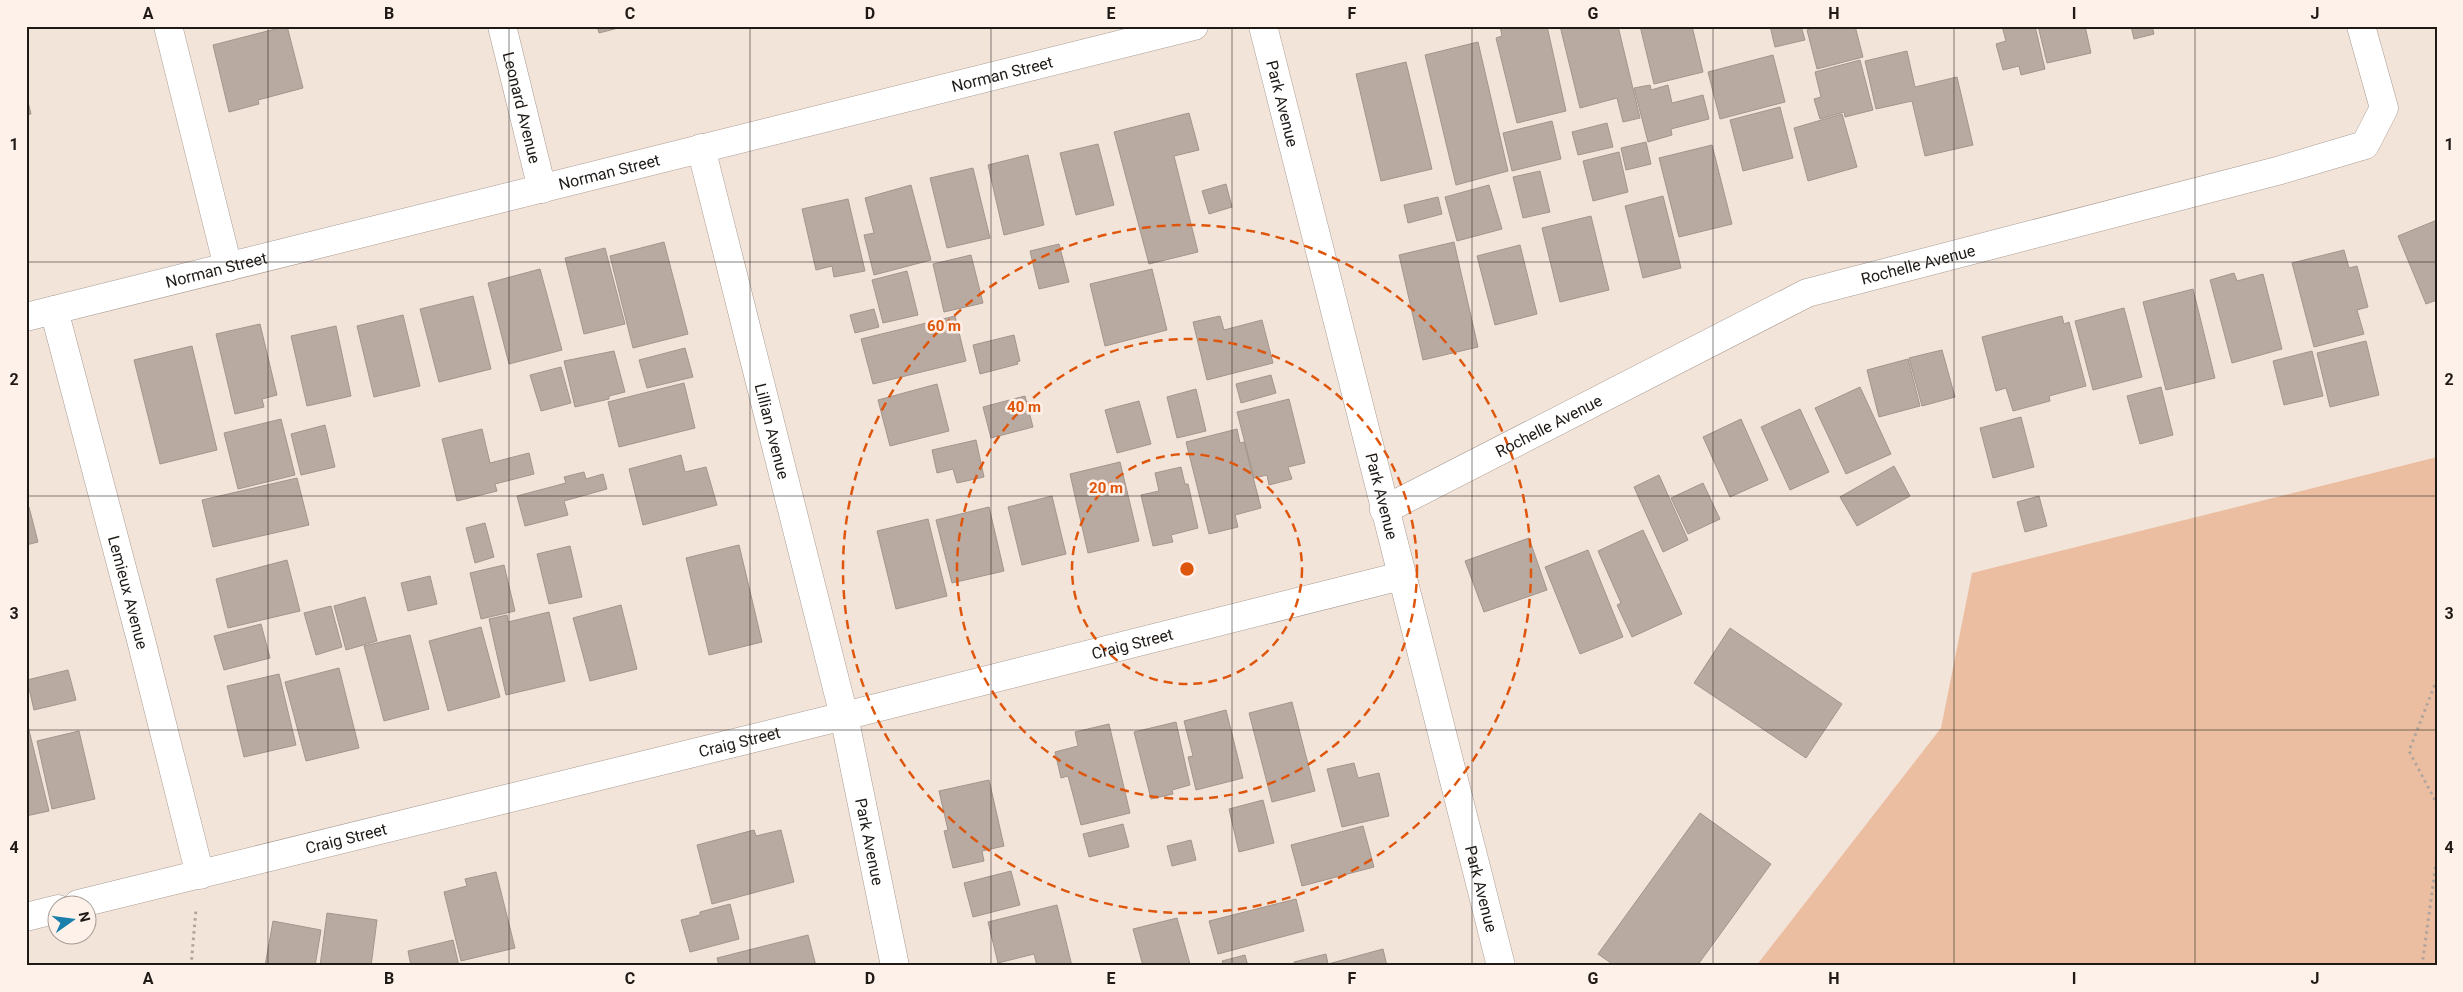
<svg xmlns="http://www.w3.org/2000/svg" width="2463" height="992" viewBox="0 0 2463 992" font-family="Roboto,sans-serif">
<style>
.green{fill:#ebbea1}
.building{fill:#b9aaa1;stroke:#a3958c}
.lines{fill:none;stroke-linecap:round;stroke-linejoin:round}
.minor-casing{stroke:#aa9c93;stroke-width:29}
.path{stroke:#b0a49c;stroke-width:3;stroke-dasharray:2.5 4;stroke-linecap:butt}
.minor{stroke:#fff;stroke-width:28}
.grid{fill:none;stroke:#1f1a16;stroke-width:1;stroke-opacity:0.55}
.ring{fill:none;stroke:#de560c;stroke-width:2.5;stroke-dasharray:9 6}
.labels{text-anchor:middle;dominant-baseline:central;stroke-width:5;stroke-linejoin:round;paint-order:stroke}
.street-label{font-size:16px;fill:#1f1a16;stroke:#fef1ea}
.centre{fill:#de560c;stroke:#fef1ea;stroke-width:2.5}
.ring-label{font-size:15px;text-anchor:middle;font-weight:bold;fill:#de560c;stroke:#fef1ea;stroke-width:5;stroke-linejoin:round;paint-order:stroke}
.neatline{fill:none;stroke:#1f1a16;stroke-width:2}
.grid-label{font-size:16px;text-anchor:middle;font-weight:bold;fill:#1f1a16}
</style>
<rect width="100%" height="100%" fill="#f3e4da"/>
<path class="green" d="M2437,457v509h-681l185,-238 31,-155z"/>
<path class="building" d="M287,26l16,62 -45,12 1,4 -30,8 -16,-67z
M597,26h29l-27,7z
M1500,26h47l19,85 -49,12 -21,-85 6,-2z
M1560,26h58l22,92 -17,4 -6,-24 -37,10z
M1640,26h52l11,46 -49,12z
M1770,26h31l4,14 -30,7z
M1820,26h35l8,31 -46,12 -10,-39z
M2002,26h33l10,43 -24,6 -2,-9 -16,4 -7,-26 10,-3z
M2038,26h47l6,27 -44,10z
M2131,26h21l2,8 -20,5z
M1478,42l30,129 -52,14 -31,-130z
M1907,51l8,36 42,-10 16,68 -48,11 -13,-55 -36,8 -11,-48z
M1773,55l12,47 -65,17 -12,-47z
M1860,60l13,50 -28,7 -1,-5 -24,7 -6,-20 7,-2 -6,-25z
M1406,62l26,107 -51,12 -25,-107z
M1650,85l1,5 17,-5 4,18 31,-8 6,24 -38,10 1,6 -24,7 -14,-54z
M26,94l5,20 -5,1z
M1780,107l13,51 -50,13 -13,-51z
M1189,113l10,37 -25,6 24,96 -49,12 -35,-132z
M1842,114l15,53 -49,14 -14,-53z
M1552,121l9,38 -49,12 -9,-38z
M1607,123l6,24 -35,8 -6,-23z
M1646,142l5,22 -25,6 -5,-22z
M1098,144l16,61 -38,10 -16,-62z
M1712,145l20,79 -53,13 -20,-79z
M1619,152l9,40 -35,9 -10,-40z
M1028,155l16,70 -40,10 -16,-70z
M973,168l17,70 -43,10 -17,-70z
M1540,171l10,41 -27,6 -10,-41z
M1226,184l6,23 -23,7 -7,-23z
M911,185l20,75 -57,15 -10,-40 10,-2 -9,-35z
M1489,185l13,44 -45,12 -12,-44z
M1663,196l18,72 -38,10 -18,-72z
M1438,197l4,17 -34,9 -4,-18z
M848,199l17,72 -31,6 -2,-11 -16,4 -14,-61z
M1591,216l18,74 -49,12 -18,-74z
M2437,220v80l-11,4 -28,-68z
M664,242l24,92 -55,14 -23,-92z
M1454,242l24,105 -55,13 -24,-105z
M1059,244l10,38 -30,7 -9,-38z
M1520,245l17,69 -42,11 -18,-69z
M605,248l20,76 -41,10 -19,-76z
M2344,250l5,18 8,-2 11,41 -11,3 7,24 -50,13 -22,-84z
M971,255l12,48 -39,9 -11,-48z
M540,269l22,81 -53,14 -21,-81z
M1152,269l15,61 -62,16 -15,-62z
M907,271l11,44 -35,8 -11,-43z
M2234,273l3,8 26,-7 19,75 -50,14 -22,-83z
M2193,289l22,89 -49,12 -23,-88z
M473,296l18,73 -52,13 -19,-73z
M2124,308l18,69 -49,13 -18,-69z
M874,309l5,18 -24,6 -5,-18z
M403,315l17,71 -46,11 -17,-71z
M955,316l11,45 -93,23 -12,-45z
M1220,316l4,14 38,-10 11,43 -66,17 -14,-58z
M2062,316l2,8 5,-2 17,64 -37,10 1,5 -37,10 -7,-23 -10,3 -14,-54z
M260,324l17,71 -15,4 2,8 -29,7 -19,-80z
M336,326l15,70 -44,10 -16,-70z
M1014,335l6,26 -3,1 1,2 -38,10 -7,-29z
M2366,341l13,54 -49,12 -13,-54z
M192,346l25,104 -57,14 -26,-104z
M685,348l8,29 -46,11 -8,-28z
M1942,350l13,47 -33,9 -13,-48z
M614,351l11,41 -16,4v3l-34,8 -11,-46z
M2312,351l11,45 -39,9 -11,-44z
M1908,359l12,47 -41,11 -12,-47z
M561,367l10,36 -30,8 -11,-36z
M1271,375l5,18 -35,10 -5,-19z
M684,383l11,45 -76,19 -11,-45z
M937,384l12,47 -59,15 -12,-46z
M1860,387l31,67 -45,20 -31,-66z
M2161,387l12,48 -33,9 -13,-48z
M1196,389l10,42 -29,7 -10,-41z
M1025,396l8,31 -42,11 -8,-31z
M1289,399l16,64 -17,4 4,12 -23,6 -2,-10 -13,3 -17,-66z
M1139,401l12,43 -34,9 -12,-43z
M1800,409l29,63 -39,18 -29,-63z
M2021,417l13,50 -41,11 -13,-50z
M281,419l14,56 -57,14 -14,-56z
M1741,419l27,61 -38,17 -27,-60z
M325,425l10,42 -34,8 -10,-41z
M482,429l8,34 39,-10 5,21 -39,10 2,7 -40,10 -15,-62z
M1237,429l3,14 4,-1 17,66 -26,7 3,12 -29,7 -23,-92z
M976,440l8,37 -27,6 -4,-14 -16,4 -5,-23z
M681,455l4,17 21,-5 11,38 -74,20 -14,-56z
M1120,462l19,79 -51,12 -18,-79z
M1894,466l16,30 -53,30 -17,-29z
M1181,467l4,17h3l10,44 -27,7 2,7 -20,4 -12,-51 18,-4 -4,-18z
M584,472l2,7 17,-5 4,15 -43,12 4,14 -43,11 -8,-30 49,-13 -2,-6z
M1659,475l29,65 -25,12 -29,-65z
M297,478l12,47 -96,22 -11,-47z
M1703,483l17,36 -32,15 -17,-36z
M1052,496l14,58 -44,11 -14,-58z
M2039,496l8,30 -22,6 -8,-30z
M29,507l9,35 -12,3v-37z
M989,507l15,64 -52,12 -16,-63z
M928,519l19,77 -51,13 -19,-78z
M485,523l9,34 -19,6 -9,-35z
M1643,530l39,84 -50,23 -15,-32 4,-2 -23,-52z
M1529,538l18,52 -63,22 -19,-51z
M739,545l23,97 -53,13 -23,-97z
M570,546l12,51 -33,7 -12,-50z
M1588,550l35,87 -43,17 -35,-87z
M287,560l13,51 -72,17 -12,-49z
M504,565l11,46 -34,8 -11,-46z
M430,576l7,28 -29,7 -7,-28z
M365,597l12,44 -31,9 -12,-44z
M621,605l16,64 -47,12 -17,-63z
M331,606l11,41 -26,8 -12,-42z
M549,612l16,69 -59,14 -17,-76 18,-4 1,7z
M261,624l9,34 -46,12 -10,-34z
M481,627l19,70 -52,14 -19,-70z
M1730,628l112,76 -36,54 -112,-75z
M410,635l19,74 -45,12 -20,-75z
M339,668l20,80 -53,13 -21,-79z
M68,670l8,30 -42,10 -7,-30z
M279,674l17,71 -52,12 -17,-71z
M1292,702l23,89 -43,11 -23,-89z
M1226,710l17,68 -47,12 -8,-33 5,-1 -9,-35z
M26,718l23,93 -23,5z
M1176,722l14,63 -18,5 1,4 -22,5 -17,-67z
M1109,724l21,89 -49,12 -13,-49 -7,2 -6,-26 23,-6 -3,-14z
M79,731l16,68 -43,10 -15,-68z
M1354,763l4,15 21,-5 10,43 -47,11 -15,-58z
M989,780l15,66 -22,5 2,10 -31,7 -9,-37 4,-1 -9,-39z
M1263,800l11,43 -35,9 -10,-43z
M1700,813l71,51 -74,102h-82l-17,-12z
M1123,824l6,23 -40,10 -6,-23z
M1363,826l11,41 -72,19 -11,-41z
M754,830l2,6 25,-6 13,52 -82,22 -15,-59z
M1191,840l5,20 -24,6 -5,-20z
M1011,871l9,34 -47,12 -9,-34z
M496,872l19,76 -54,13 -17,-69 23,-6 -2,-7z
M1296,899l8,32 -86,23 -9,-33z
M730,904l9,35 -49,13 -9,-32 19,-5v-3z
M1057,905l15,61h-35l-3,-12 -36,9 -10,-41z
M327,913l50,7 -6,46h-51z
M1177,918l13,46 -47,2 -10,-37z
M273,921l48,9 -6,36h-50z
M808,935l8,31h-97l-2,-8z
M453,940l6,26h-48l-3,-15z
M1383,949l4,17h-92l-1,-4 32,-8 2,10z
M1245,955l3,11h-24l-2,-5z"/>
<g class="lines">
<g class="minor-casing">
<g id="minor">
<path d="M168,26l60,241"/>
<path id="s1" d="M502,26l40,163"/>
<path id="s2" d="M1263,26l238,940"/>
<path id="s3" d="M701,148l143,568 51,250"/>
<path id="s4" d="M54,310l87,330 59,235"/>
<path id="s5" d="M26,317l1168,-291"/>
<path id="s6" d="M1384,510l423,-217 470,-122 88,-26 19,-37 -23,-82"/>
<path id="s7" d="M78,904l766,-188 557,-140"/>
<path d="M26,917l32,-8"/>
</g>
</g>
<path class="path" d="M2437,679l-28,72 28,53
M191,966l5,-57
M2422,966l15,-110"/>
<use href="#minor" class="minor"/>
</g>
<path class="grid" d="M268,26v940M509,26v940M750,26v940M991,26v940M1232,26v940M1472,26v940M1713,26v940M1954,26v940M2195,26v940M26,262h2411M26,496h2411M26,730h2411"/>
<g class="ring">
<circle cx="1187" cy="569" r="115"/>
<circle cx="1187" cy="569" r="230"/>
<circle cx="1187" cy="569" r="344"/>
</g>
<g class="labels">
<g class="street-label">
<text stroke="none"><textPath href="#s5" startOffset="1006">Norman Street</textPath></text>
<text stroke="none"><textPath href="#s2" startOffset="80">Park Avenue</textPath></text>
<text stroke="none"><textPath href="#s1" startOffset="84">Leonard Avenue</textPath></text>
<text stroke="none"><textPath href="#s5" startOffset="601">Norman Street</textPath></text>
<text stroke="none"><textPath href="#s6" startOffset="590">Rochelle Avenue</textPath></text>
<text stroke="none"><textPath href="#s5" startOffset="196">Norman Street</textPath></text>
<text stroke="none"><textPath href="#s6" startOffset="185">Rochelle Avenue</textPath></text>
<text stroke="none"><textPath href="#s3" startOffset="292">Lillian Avenue</textPath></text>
<text stroke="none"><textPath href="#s2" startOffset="485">Park Avenue</textPath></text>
<text stroke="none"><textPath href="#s4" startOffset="292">Lemieux Avenue</textPath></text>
<text stroke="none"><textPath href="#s7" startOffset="1086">Craig Street</textPath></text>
<text stroke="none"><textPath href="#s7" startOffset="681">Craig Street</textPath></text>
<text stroke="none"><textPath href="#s7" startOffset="276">Craig Street</textPath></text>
<text stroke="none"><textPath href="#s3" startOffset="714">Park Avenue</textPath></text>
<text stroke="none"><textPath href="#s2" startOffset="890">Park Avenue</textPath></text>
</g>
</g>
<circle cx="1187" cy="569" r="8" class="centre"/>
<g class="ring-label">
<text x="944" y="331">60 m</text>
<text x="1024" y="412">40 m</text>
<text x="1106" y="493">20 m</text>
</g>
<rect width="2463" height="992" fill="none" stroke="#fef1ea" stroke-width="55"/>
<g transform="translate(72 920) rotate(76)"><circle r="24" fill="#fef1ea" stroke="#a59b95"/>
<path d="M0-4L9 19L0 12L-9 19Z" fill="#1a7faa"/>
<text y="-8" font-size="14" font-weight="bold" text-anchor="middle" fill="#1f1a16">N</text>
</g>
<rect x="28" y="28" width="2408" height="936" class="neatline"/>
<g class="grid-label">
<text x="148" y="19">A</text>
<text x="389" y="19">B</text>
<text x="630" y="19">C</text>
<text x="870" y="19">D</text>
<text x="1111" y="19">E</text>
<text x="1352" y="19">F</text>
<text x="1593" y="19">G</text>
<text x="1834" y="19">H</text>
<text x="2074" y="19">I</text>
<text x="2315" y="19">J</text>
<text x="14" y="150">1</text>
<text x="2449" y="150">1</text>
<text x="14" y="385">2</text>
<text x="2449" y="385">2</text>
<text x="14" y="619">3</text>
<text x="2449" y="619">3</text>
<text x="14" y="853">4</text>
<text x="2449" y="853">4</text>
<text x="148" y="984">A</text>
<text x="389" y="984">B</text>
<text x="630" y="984">C</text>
<text x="870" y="984">D</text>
<text x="1111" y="984">E</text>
<text x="1352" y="984">F</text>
<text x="1593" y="984">G</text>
<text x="1834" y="984">H</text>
<text x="2074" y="984">I</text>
<text x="2315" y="984">J</text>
</g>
</svg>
